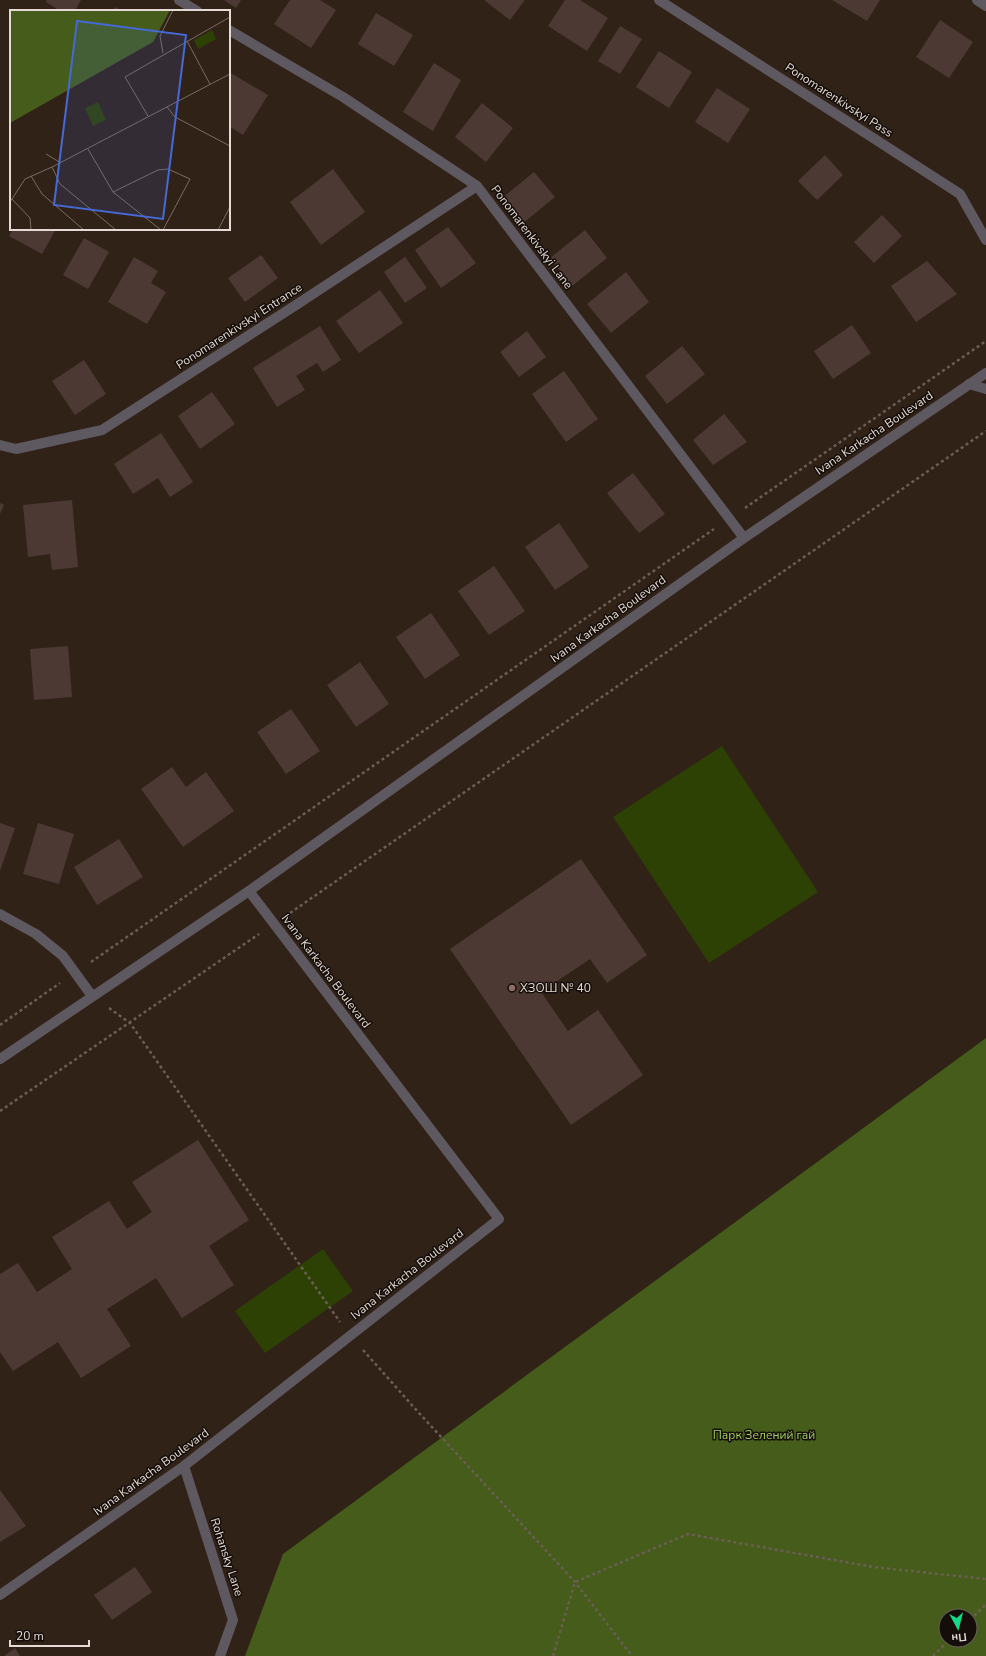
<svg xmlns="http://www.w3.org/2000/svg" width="986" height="1656" viewBox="0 0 986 1656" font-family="'Nunito Sans',sans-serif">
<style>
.green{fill:#2e4105}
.forest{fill:#455c1b;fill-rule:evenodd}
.building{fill:#4c3934}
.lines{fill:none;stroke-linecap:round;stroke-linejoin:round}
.path{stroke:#6b5e55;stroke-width:2.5;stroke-dasharray:3 3;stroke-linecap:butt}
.minor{stroke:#5e5960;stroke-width:10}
.tertiary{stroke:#5e5960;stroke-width:10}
.education-dot{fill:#8d6e63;stroke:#140d09;stroke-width:1.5}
.labels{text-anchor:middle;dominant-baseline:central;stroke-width:3;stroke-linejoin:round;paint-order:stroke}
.street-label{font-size:12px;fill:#e4dad3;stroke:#140d09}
.poi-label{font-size:12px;fill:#e4dad3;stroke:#140d09;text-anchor:start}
.park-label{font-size:12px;fill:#a5d05f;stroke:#140d09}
.inset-road{fill:none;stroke:#796c63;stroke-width:1}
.view{fill:#456ad7;fill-opacity:0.15;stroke:#456ad7;stroke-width:2}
.inset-edge{fill:none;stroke:#e4dad3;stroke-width:2}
</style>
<rect width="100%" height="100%" fill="#312218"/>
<path class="green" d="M722,746l96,146 -109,71 -96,-146z
M323,1249l30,42 -88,62 -30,-42z"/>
<path class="forest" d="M986,1038v618h-741l38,-102zM946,1616h24v24h-24z"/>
<path class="building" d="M47,0h34l-6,11h-15l-14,-9z
M224,0h17l-5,8z
M290,0h30l16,10 -25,38 -37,-24z
M484,0h41l-15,20z
M565,0h15l28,18 -21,33 -39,-25z
M832,0h48l-13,21z
M115,7l7,4h-10z
M376,13l37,22 -19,31 -36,-22z
M940,20l33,22 -24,36 -33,-21z
M620,26l22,13 -22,35 -22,-13z
M659,51l33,21 -23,36 -33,-21z
M434,63l27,17 -28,51 -30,-19z
M229,72l39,23 -25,40 -14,-9z
M717,88l33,21 -22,34 -33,-21z
M482,103l31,25 -27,34 -31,-25z
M825,155l18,20 -26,25 -19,-19z
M333,169l32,43 -44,33 -31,-43z
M534,172l21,25 -33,27 -20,-26z
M882,215l20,21 -28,27 -20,-21z
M448,227l28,36 -35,25 -26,-38z
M13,229h43l-14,25 -33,-18z
M585,230l22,28 -35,28 -22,-28z
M84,238l25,14 -21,37 -25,-14z
M261,255l17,23 -33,24 -17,-24z
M134,257l24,14 -7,12 15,9 -19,32 -39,-22z
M405,257l22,31 -22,15 -21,-31z
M927,261l30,33 -41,28 -25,-36z
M626,272l23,30 -38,31 -24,-29z
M380,290l23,33 -44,30 -23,-32z
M852,325l19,28 -38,26 -19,-28z
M320,326l21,34 -18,12 -6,-9 -21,13 9,14 -28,17 -24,-39z
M527,331l19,26 -27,20 -19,-25z
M682,346l23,28 -38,30 -22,-28z
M84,360l22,34 -31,21 -23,-34z
M564,371l34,48 -32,23 -34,-48z
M212,392l23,32 -35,25 -22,-33z
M724,414l23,28 -34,23 -20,-25z
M161,433l32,49 -23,15 -12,-19 -25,16 -19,-30z
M633,473l32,41 -26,19 -32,-40z
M72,500l6,67 -26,3 -2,-16 -22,3 -5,-52z
M0,503l4,2 -4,9z
M559,523l30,44 -34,23 -30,-43z
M494,566l31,45 -36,24 -31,-44z
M431,613l29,42 -35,24 -29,-42z
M68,646l4,51 -38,3 -4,-51z
M360,662l29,42 -33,23 -29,-42z
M291,709l29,42 -34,23 -29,-42z
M172,767l14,20 20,-15 28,39 -51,36 -42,-58z
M0,823l15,5 -15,43z
M38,823l36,11 -15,50 -36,-10z
M119,839l24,38 -46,28 -23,-38z
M581,859l66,96 -40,28 -17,-24 -49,33 27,39 30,-21 45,65 -72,50 -121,-176z
M198,1140l51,80 -40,26 25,39 -52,33 -26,-40 -49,31 24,37 -50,32 -23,-36 -45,29 -13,-19v-78l18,-11 19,29 35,-23 -20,-32 57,-36 18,28 25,-17 -20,-30z
M0,1490l26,36 -26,16z
M135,1567l17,25 -40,28 -18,-25z
M15,1648l5,8h-16z"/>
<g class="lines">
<path class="path" d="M745,508l241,-167
M290,913l696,-482
M91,962l623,-433
M109,1008l21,15 210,299
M0,1025l60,-42
M0,1111l259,-177
M363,1350l56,63 156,169 57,74
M970,1620l16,-16
M553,1656l22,-74 113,-48 185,33 113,12
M933,1656l16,-16"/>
<path class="minor" d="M179,0l18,11
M659,0l301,194 26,46
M977,0l9,6
M229,30l114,67 134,89 267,352
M969,384l17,5
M0,445l16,4 86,-19 194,-125 181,-119
M0,914l36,20 27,22 29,40
M184,1466l49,154 -13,36
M0,1595l184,-129 315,-247 -250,-328"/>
<path class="tertiary" d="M0,1059l249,-168 495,-353 242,-165"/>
</g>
<circle class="education-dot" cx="512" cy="988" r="4"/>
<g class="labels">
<g class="street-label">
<text transform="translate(839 100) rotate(33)">Ponomarenkivskyi Pass</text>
<text transform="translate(532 237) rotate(53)">Ponomarenkivskyi Lane</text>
<text transform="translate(239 326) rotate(-33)">Ponomarenkivskyi Entrance</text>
<text transform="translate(874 433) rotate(-34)">Ivana Karkacha Boulevard</text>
<text transform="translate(608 619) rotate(-36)">Ivana Karkacha Boulevard</text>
<text transform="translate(326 971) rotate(53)">Ivana Karkacha Boulevard</text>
<text transform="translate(407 1274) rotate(-38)">Ivana Karkacha Boulevard</text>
<text transform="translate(151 1472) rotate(-36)">Ivana Karkacha Boulevard</text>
<text transform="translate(227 1557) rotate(72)">Rohansky Lane</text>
</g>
<g class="poi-label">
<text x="520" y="988">ХЗОШ № 40</text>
</g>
<g class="park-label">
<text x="764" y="1435">Парк Зелений гай</text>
</g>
</g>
<g transform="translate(10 10)">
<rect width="220" height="220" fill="#312218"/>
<path d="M202,20l4,9 -18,10 -4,-9zM88,92l8,18 -13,6 -8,-18z" fill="#2e4105"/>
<path d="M0,0h160l-17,32 -143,81z" fill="#455c1b"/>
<path class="inset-road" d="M177,31l23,43M153,43l-3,-17 13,-26M157,97l8,10 55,29M138,106l-23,-39 105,-60M78,139l25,43 48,38M36,144l15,9M42,157l8,17 56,46M21,166l11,18 42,36M103,182l45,-22 10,-1 22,10 -27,51M2,189l18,19 1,12M0,192l15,-23 27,-12 178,-93M208,220l12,-23"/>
<path class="view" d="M67,11l109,14 -23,184 -109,-14z"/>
<rect width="220" height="220" class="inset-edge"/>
</g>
<g transform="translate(958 1628) rotate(173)"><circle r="19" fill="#140d09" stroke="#675f5a"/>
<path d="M0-3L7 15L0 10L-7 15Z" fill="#13d989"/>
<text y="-6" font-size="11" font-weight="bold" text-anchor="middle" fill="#e4dad3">Пн</text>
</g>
<path d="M10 1640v6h79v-6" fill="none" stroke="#e4dad3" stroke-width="2"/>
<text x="16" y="1640" font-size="12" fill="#e4dad3" stroke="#140d09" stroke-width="3" paint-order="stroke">20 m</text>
</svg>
